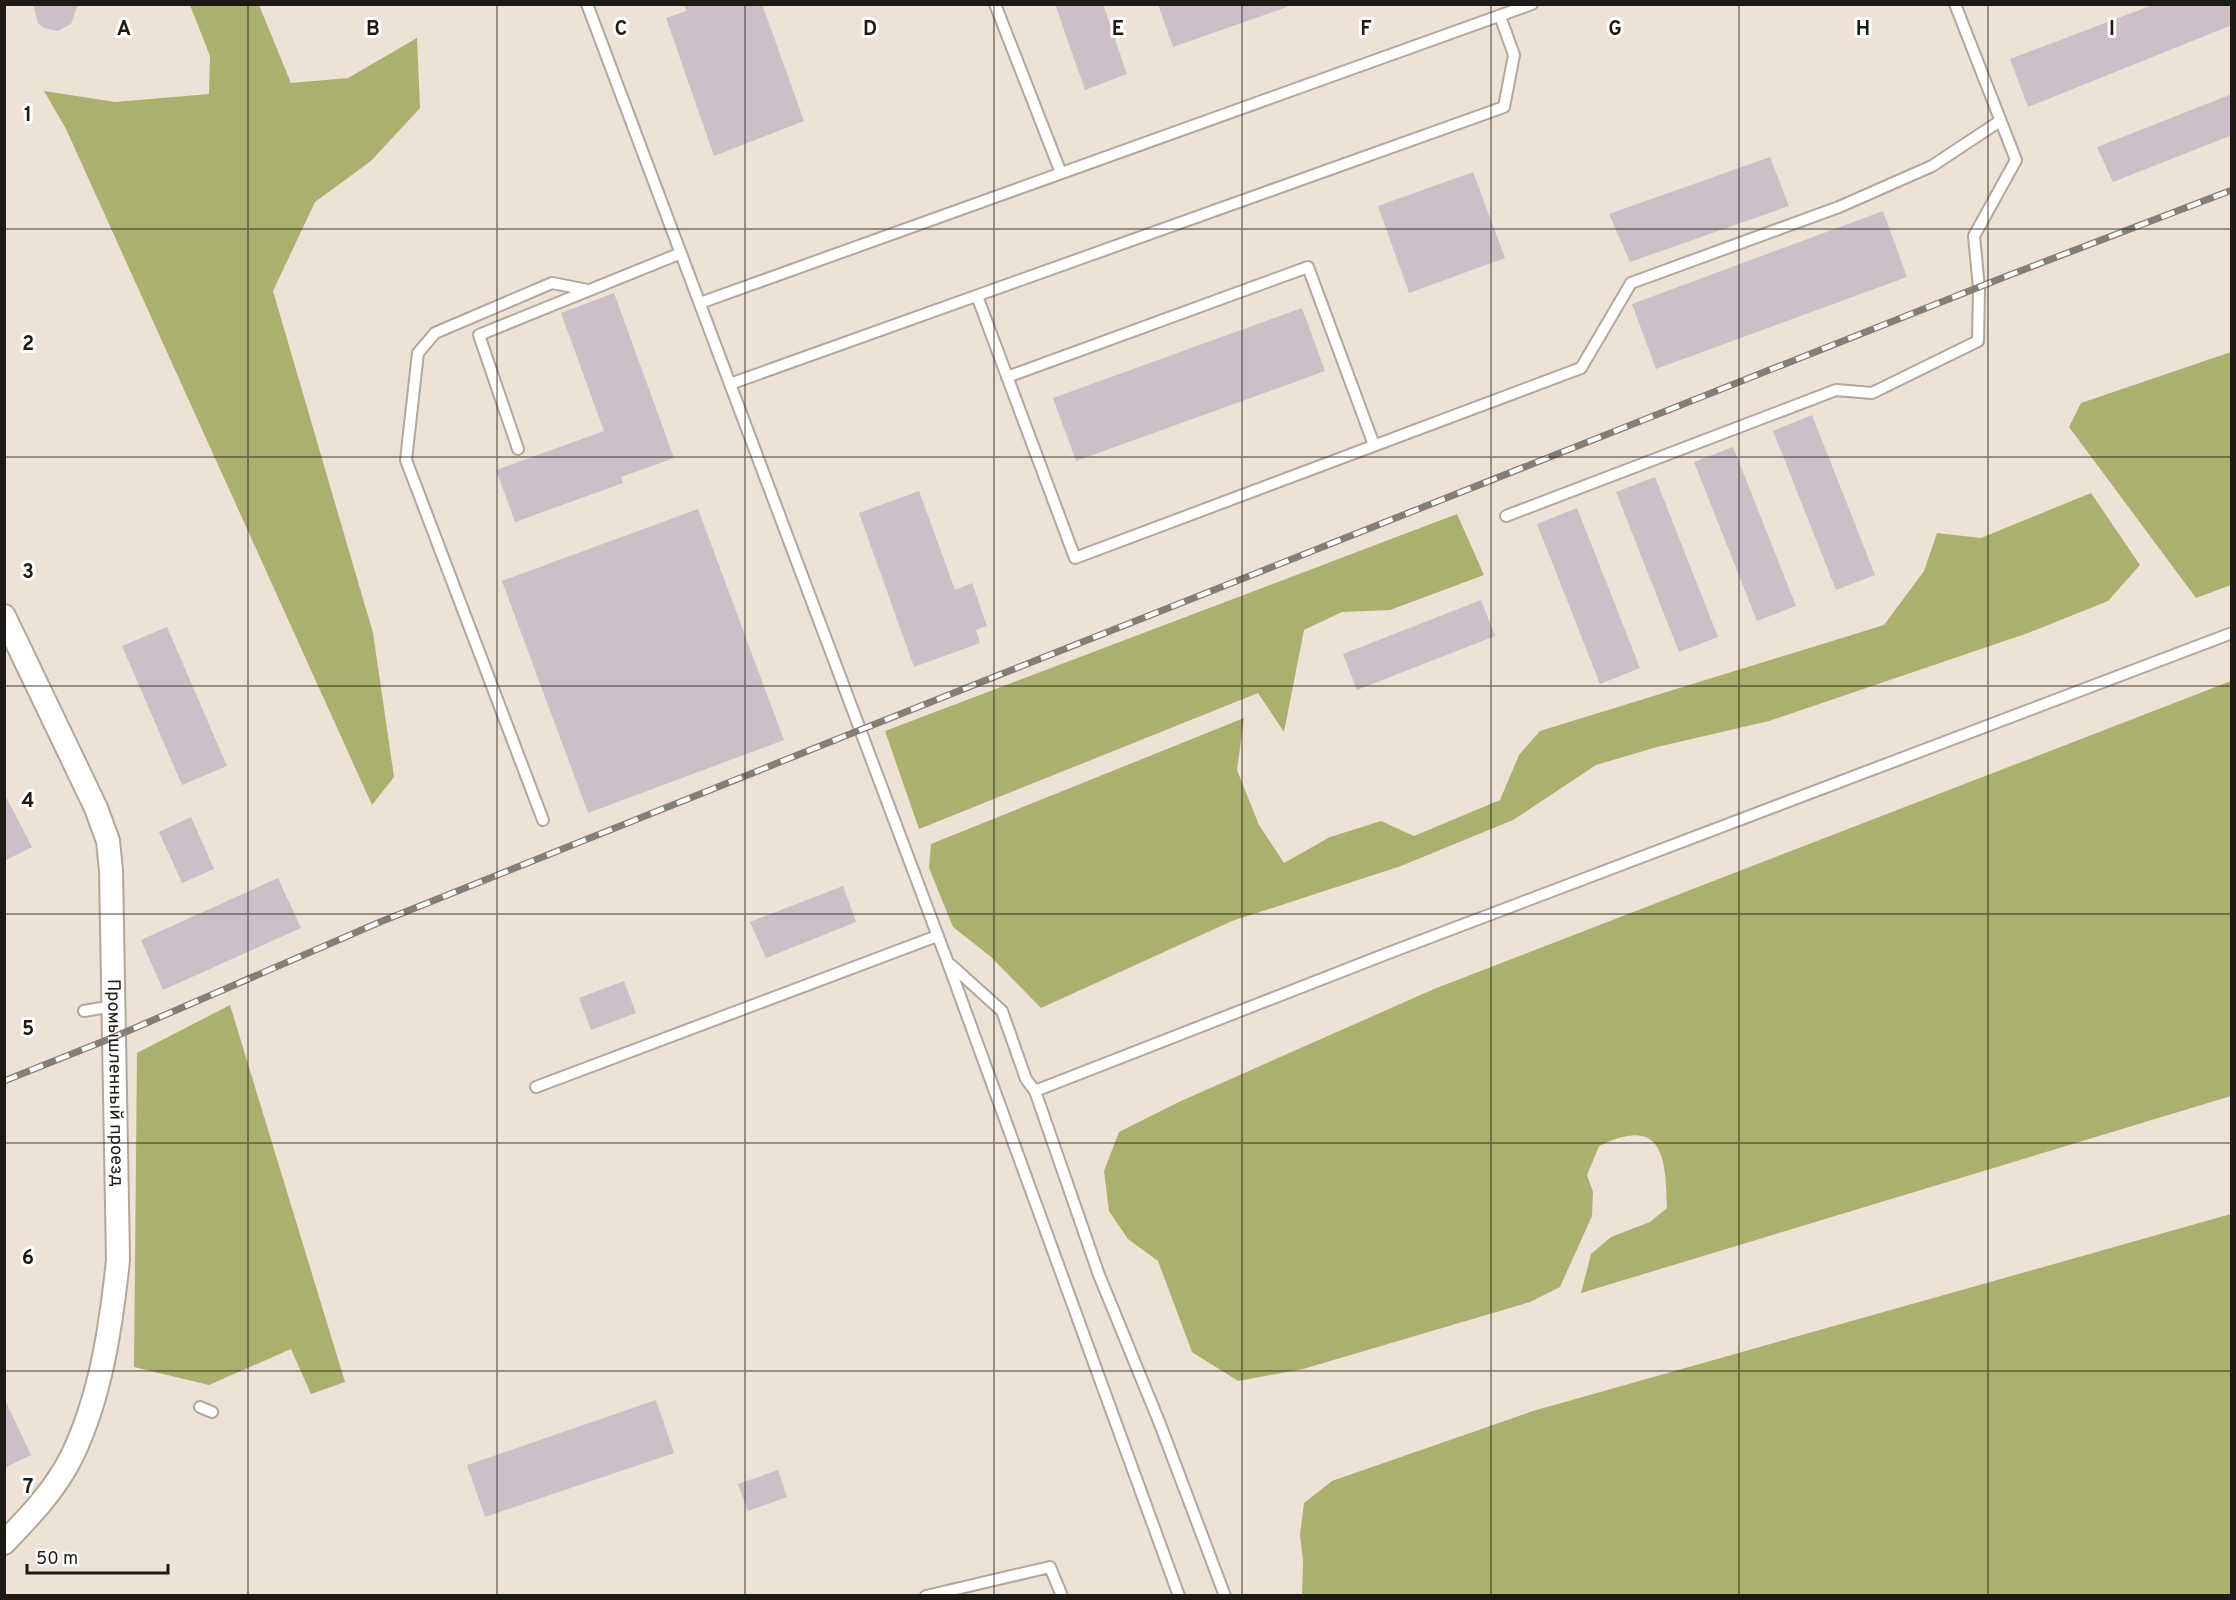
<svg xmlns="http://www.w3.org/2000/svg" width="2236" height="1600" viewBox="0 0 2236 1600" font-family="Overpass,sans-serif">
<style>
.forest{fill:#acb06e}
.building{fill:#cebec7}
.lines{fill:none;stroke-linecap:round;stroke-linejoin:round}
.lane-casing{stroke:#b2a79b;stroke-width:14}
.street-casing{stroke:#b2a79b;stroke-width:26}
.lane{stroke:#fff;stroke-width:10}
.street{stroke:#fff;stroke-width:22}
.rail-casing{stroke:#857e75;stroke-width:7}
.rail{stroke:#fff;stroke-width:4.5;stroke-dasharray:14;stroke-linecap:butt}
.grid{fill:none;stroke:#1e1a15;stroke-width:1.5;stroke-opacity:0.55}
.labels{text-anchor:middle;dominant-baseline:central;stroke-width:6;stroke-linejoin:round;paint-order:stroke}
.street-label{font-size:18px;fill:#1e1a15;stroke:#fff}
.grid-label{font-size:20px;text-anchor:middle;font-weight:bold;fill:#1e1a15;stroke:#fff;stroke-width:6;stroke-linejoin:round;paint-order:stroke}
</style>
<rect width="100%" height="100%" fill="#ede2d5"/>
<path class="forest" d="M190,5h69l32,78 57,-5 69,-40 3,70 -49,53 -56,41 -42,89 100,342 21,144 -22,28 -306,-676 -22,-38 71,11 94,-8 1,-38z
M2231,352v233l-35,13 -127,-171 12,-24z
M2091,493l49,72 -32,36 -80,32 -259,88 -112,26 -61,18 -83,55 -112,46 -169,55 -191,87 -50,-51 -38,-30 -24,-59 2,-24 313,-126 -7,52 22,55 25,38 46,-26 51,-16 33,15 86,-36 19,-45 21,-24 344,-106 40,-54 13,-38 44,5z
M1457,514l27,61 -94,35 -48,2 -38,18 -20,102 -26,-39 -339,136 -34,-98z
M2231,681v415l-650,197 10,-39 20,-17 39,-15 17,-14c-1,-53 -5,-93 -68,-62l-12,29 6,17 -1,24 -32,71 -30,15 -227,67 -65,12 -46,-29 -34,-91 -30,-22 -19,-28 -5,-40 15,-39 62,-31 253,-112z
M230,1005l115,377 -34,12 -20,-45 -82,36 -75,-18 3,-314z
M2231,1214v381h-929l1,-34 -3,-26 4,-32 28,-22 201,-70z"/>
<path class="building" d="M33,4h45l-7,20 -13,7 -14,-3 -6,-5z
M684,4h78l42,117 -90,35 -48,-138 20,-7z
M1055,4h48l24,70 -42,16z
M1158,4h129v3l-114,40z
M2155,4h77v21l-204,82 -18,-48z
M2232,94v41l-119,47 -16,-35z
M1770,157l19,49 -159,56 -21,-48z
M1473,172l32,86 -96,35 -31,-87z
M1883,211l24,66 -251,92 -24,-65z
M614,293l60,165 -53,19 2,6 -108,39 -19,-52 108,-39 -43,-118z
M1302,308l23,63 -249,90 -23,-63z
M1812,415l63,160 -39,15 -63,-159z
M1733,447l63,159 -39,15 -63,-159z
M1655,477l63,160 -39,15 -63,-160z
M919,491l36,99 17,-7 15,43 -11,4 4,13 -66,24 -55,-154z
M1577,508l63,160 -40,16 -63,-160z
M698,509l86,231 -196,73 -86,-232z
M1481,600l14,36 -138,54 -14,-36z
M167,627l60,139 -45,19 -60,-139z
M4,793l28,54 -28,14z
M191,817l23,52 -32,14 -23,-51z
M278,878l23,50 -138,62 -22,-50z
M843,886l13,36 -90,36 -16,-36z
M624,981l12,32 -45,17 -12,-32z
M4,1398l27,57 -27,13z
M656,1400l18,53 -189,64 -18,-52z
M778,1470l9,27 -39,14 -10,-27z"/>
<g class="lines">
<g class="lane-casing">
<path id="lane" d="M587,4l361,959 231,633
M995,4l66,169
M977,296l98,262 506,-190 50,-85 208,-76 93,-41 68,-45
M700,303l832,-299
M1007,377l301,-110 66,178
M730,384l774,-277 10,-52 -14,-39
M518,449l-39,-114 202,-82
M1506,516l330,-126 36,3 106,-52 1,-53 -5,-52 42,-76 -61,-156
M543,820l-137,-360 12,-107 17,-20 117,-50 36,7
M951,965l51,46 24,68 9,12 64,184 61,149 65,172
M84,1011l29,-5
M536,1087l401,-151
M1035,1091l351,-137 846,-321
M200,1407l12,5
M926,1596l124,-29 12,29"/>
</g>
<g class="street-casing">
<g id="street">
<path id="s1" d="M4,616l92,192 12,33 3,29 7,390c-7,66 -17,136 -46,196 -16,33 -43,61 -68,87"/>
</g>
</g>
<use href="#lane" class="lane"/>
<use href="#street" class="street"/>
<g class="rail-casing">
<path id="rail" d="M4,1081l110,-44 266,-115 480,-192 1147,-454 225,-86"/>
</g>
<use href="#rail" class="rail"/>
</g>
<path class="grid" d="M248,4v1592M497,4v1592M745,4v1592M994,4v1592M1242,4v1592M1491,4v1592M1739,4v1592M1988,4v1592M4,229h2228M4,457h2228M4,686h2228M4,914h2228M4,1143h2228M4,1371h2228"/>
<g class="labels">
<g class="street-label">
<text stroke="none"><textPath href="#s1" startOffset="490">Промышленный проезд</textPath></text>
</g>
</g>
<g class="grid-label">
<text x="124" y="35">A</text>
<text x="373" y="35">B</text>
<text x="621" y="35">C</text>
<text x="870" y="35">D</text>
<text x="1118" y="35">E</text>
<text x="1366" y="35">F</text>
<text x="1615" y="35">G</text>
<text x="1863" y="35">H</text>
<text x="2112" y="35">I</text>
<text x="28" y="121">1</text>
<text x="28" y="350">2</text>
<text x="28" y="578">3</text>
<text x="28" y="807">4</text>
<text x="28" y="1035">5</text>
<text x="28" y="1264">6</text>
<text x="28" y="1493">7</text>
</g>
<rect width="2236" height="1600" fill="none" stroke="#1e1a15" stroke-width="12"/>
<path d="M27 1564v9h141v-9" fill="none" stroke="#1e1a15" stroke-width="3"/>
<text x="36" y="1564" font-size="18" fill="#1e1a15" stroke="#ffffff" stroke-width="4.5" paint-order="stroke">50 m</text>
</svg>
